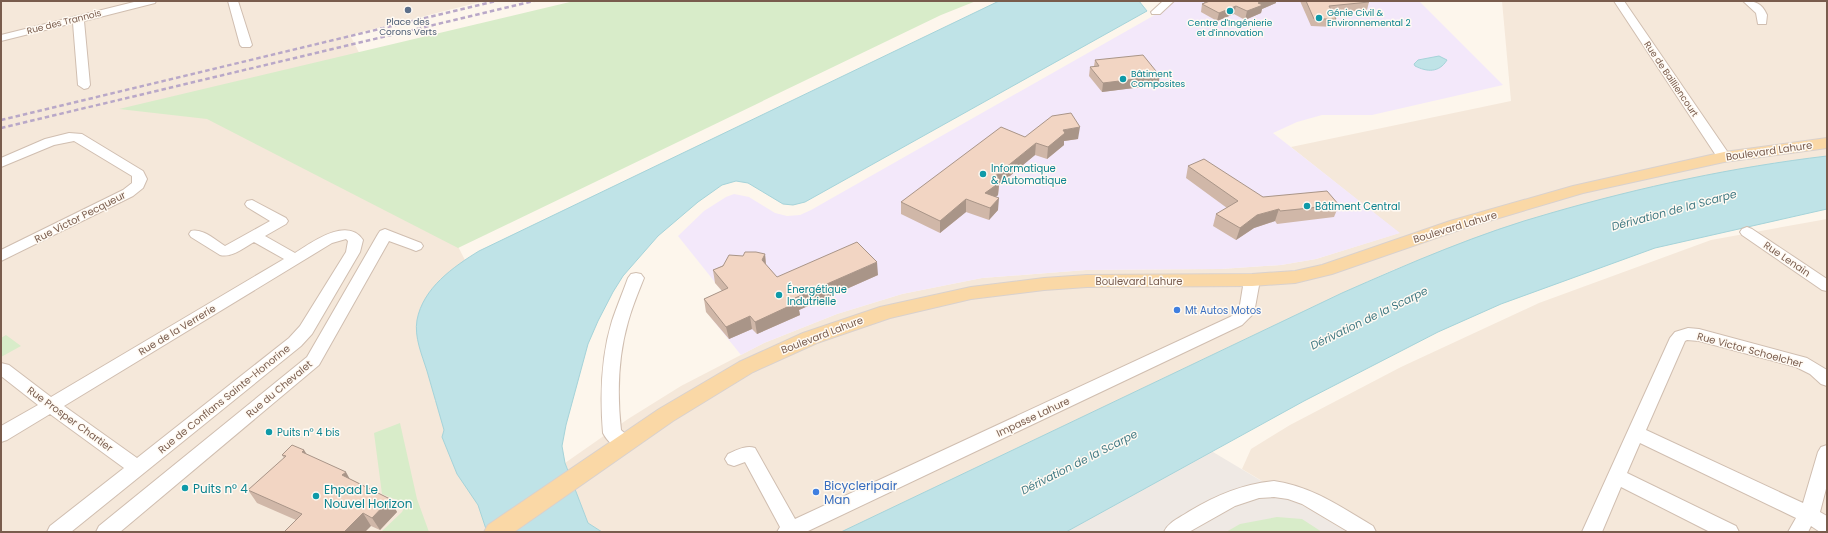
<svg xmlns="http://www.w3.org/2000/svg" width="1828" height="533" viewBox="0 0 1828 533" font-family="Poppins,sans-serif">
<style>
.residential{fill:#f5e8da}
.industrial{fill:#efe9e4}
.education{fill:#f3e8fa}
.green{fill:#d8ecc9}
.water{fill:#bfe3e7;stroke:#a5d3d9}
.lines{fill:none;stroke-linecap:round;stroke-linejoin:round}
.minor-casing{stroke:#d0beb0;stroke-width:2}
.major-casing{stroke:#d9d1cd;stroke-width:2}
.minor{fill:#fff;fill-rule:evenodd}
.major{fill:#fad8a6;fill-rule:evenodd}
.rail{stroke:#b9a8c8;stroke-width:2.5;stroke-dasharray:4.5 3;stroke-linecap:butt}
.wall{fill:#d0b7a8}
.shaded-wall{fill:#a99588}
.building{fill:#f2d5c3;stroke:#a99588}
.service-dot{fill:#5c6f8a;stroke:#fffaf3;stroke-width:1.5}
.culture-dot{fill:#0f9aa8;stroke:#fffaf3;stroke-width:1.5}
.shop-dot{fill:#3f7fe0;stroke:#fffaf3;stroke-width:1.5}
.labels{text-anchor:middle;dominant-baseline:central;stroke-width:3;stroke-linejoin:round;paint-order:stroke}
.far-culture-label{font-size:9px;fill:#0d838f;stroke:#fffaf3;text-anchor:start}
.far-street-label{font-size:9px;fill:#795c4d;stroke:#fffaf3}
.far-service-label{font-size:9px;fill:#4e5e75;stroke:#fffaf3}
.street-label{font-size:10px;fill:#795c4d;stroke:#fffaf3}
.culture-label{font-size:10px;fill:#0d838f;stroke:#fffaf3;text-anchor:start}
.shop-label{font-size:10px;fill:#366cbe;stroke:#fffaf3;text-anchor:start}
.water-label{font-size:11px;font-style:italic;fill:#437b85;stroke:#fffaf3}
.near-shop-label{font-size:12px;fill:#366cbe;stroke:#fffaf3;text-anchor:start}
.near-culture-label{font-size:12px;fill:#0d838f;stroke:#fffaf3;text-anchor:start}
</style>
<rect width="100%" height="100%" fill="#fdf6ec"/>
<path class="residential" d="M1,1h483l-134,34 118,231 50,266h-517z
M1502,1h325v155l-54,7 -64,12 -73,16 -85,22 -68,23 -90,34 -51,23 -501,239h-239l-14,-9 -23,-60 63,-44 53,-33 83,-43 73,-29 65,-20 80,-16 104,-8 135,-1 60,-4 35,-6 83,-26 -108,-86 220,-46z
M1827,219v313h-480l-105,-63 9,-20 39,-24 111,-58 138,-64 172,-63z"/>
<path class="industrial" d="M1136,406l211,126h-499z"/>
<path class="education" d="M1170,1h249l84,84 -131,30h-50l-25,7 -24,11 127,100 -84,26 -35,6 -60,4 -135,1 -104,8 -80,16 -65,20 -73,29 -23,12 -29,-36 18,-18 -52,-65 26,-25 22,-14 8,-3 15,3 26,16 12,3 13,-1 11,-5 349,-198z"/>
<path class="green" d="M574,1h402l-35,14 -483,233 -251,-129 -88,-10z
M6,335l15,11 -20,11v-19z
M400,423l17,76 12,33h-48l21,-20 4,-8 -24,-10 -8,-61z
M1277,517l25,2 20,13h-96l14,-8z"/>
<path class="water" d="M999,1h140l8,10 -342,191 -12,3 -10,-1 -35,-21 -12,-2 -14,4 -24,17 -40,34 -35,40 -10,16 -15,29 -10,23 -22,81 -4,21 3,17 23,60 14,9h-115l-9,-27 -21,-31 -15,-37 2,-7c-6,-20 -11,-39 -17,-59 -5,-16 -13,-34 -10,-51 6,-32 36,-53 62,-69z
M1439,56l8,4c-8,13 -20,12 -32,6l-1,-2 4,-4z
M1827,156v53l-172,39 -154,56 -63,28 -134,69 -238,131h-225l501,-239c68,-30 137,-60 209,-80 90,-26 183,-46 276,-57z"/>
<g class="lines">
<g class="minor-casing">
<path id="minor" d="M138,1h18l-1,2 -71,18 6,64 -2,3 -4,1 -6,-4 -5,-62 -72,18v-6z
M228,1h10l14,44 -2,2h-8l-2,-2z
M1163,1h11l-14,13h-8l-1,-2z
M1614,1h10l107,156 -2,3h-10z
M1743,1c12,0 19,2 24,14l-1,9h-8l-2,-11z
M69,133l13,1 61,37 4,8 -4,9 -10,8 -132,65v-11l122,-60 9,-7v-7l-58,-35 -20,4 -53,22v-9l44,-19z
M252,200l34,18 2,3 -2,3 -21,12 30,17c16,-10 52,-37 68,-13l-3,12 -48,82 -11,12 -230,186h-24l3,-6 74,-58 -74,-54 -43,26 -6,2v-16l37,-21 -37,-29v-13l8,2 42,32 233,-138 -30,-17c-10,6 -23,16 -34,13l-29,-18 -2,-3 2,-3c12,-3 24,9 34,15l45,-25 -23,-14 -2,-3 2,-3zM346,239l2,2 -2,11 -46,74 -11,12 -152,120 -73,-52 268,-163z
M1747,227l5,2 75,50v12l-5,-1 -80,-55 -2,-3 2,-3z
M385,229l36,14 2,3 -2,3 -5,2 -5,-2 -22,-8 -70,124 -199,167h-24l3,-6 208,-169 71,-123 2,-3z
M636,273l5,1 3,4c-6,15 -12,29 -16,44 -10,35 -11,72 -7,108l9,8 3,5 -3,5c-11,4 -22,-5 -27,-15 -3,-37 -2,-76 9,-112 5,-15 11,-29 16,-43l3,-4z
M1252,275l5,1 3,4 -6,33 -12,12 -436,207h-29l3,-5 -35,-65 -11,4 -6,-2 -3,-5 3,-5c9,-4 18,-9 27,-6l40,71 435,-202 9,-6 5,-31 3,-4z
M1688,328l11,1 108,29 20,12v16l-6,-2 -11,-10 -14,-7 -97,-26 -12,-1 -2,1 -39,89 157,73 15,-51 3,-5 6,-2v40l-7,27 7,4v16h-7l-9,-6 -3,6h-20l8,-14 -156,-75 -13,30 109,53 3,6h-29l-89,-45 -19,45h-20l88,-194 5,-6z
M1274,481c37,5 67,26 99,45l3,6h-27l-47,-28 -14,-5 -14,-2 -15,1 -24,8 -46,26h-25c4,-9 13,-13 21,-18 27,-17 56,-30 89,-33z"/>
</g>
<g class="major-casing">
<path id="major" d="M1827,138v10l-103,14 -141,31 -121,36 -130,45 -37,9 -43,3 -165,1 -43,3 -73,9 -81,19 -73,25 -64,29 -80,49 -159,111h-30l4,-7 171,-116 80,-47 64,-29 77,-26 91,-20 73,-9 43,-3 165,-1 43,-3 27,-6 128,-44 123,-35 151,-34z"/>
</g>
<use href="#minor" class="minor"/>
<use href="#major" class="major"/>
<path class="rail" d="M1,120l495,-119
M1,128l533,-127"/>
</g>
<path class="wall" d="M1204,1h72v2l-14,6 -1,4 -16,7 -11,-6 -17,7 -16,-9 1,-8 2,-1z
M1300,1h68l1,1 -2,8 -34,3 3,6 -2,8 -23,-1z
M1095,60l63,25 -56,7 -13,-16 1,-9 4,-1z
M1025,137l53,2 -14,2v4l-17,14 -12,-4 -36,30 -1,10 -2,2 2,13 -9,10 -23,-8 -26,21 -39,-19v-12z
M1188,166l75,31 76,8 -5,12 -57,7 -2,-3 -21,7 -18,12 -23,-14 3,-12 11,-6 -41,-30z
M765,254l1,11 11,12 101,-2 -79,35 1,5 -43,19 -5,-5 -23,10 -23,-27 -2,-13 18,-8 -7,-8 -2,-13 30,-14z
M304,450l3,5 43,24 40,20 7,13 -17,18 -9,-4 -75,-6 -39,-17 -9,-13 36,-32 -2,-3z"/>
<path class="shaded-wall" d="M1263,1h13v2l-14,6 -1,4 -16,7 2,-9 11,-8z
M1236,6l-2,8 -17,7 2,-8z
M1160,76l-2,9 -56,7 1,-9z
M1080,127l-2,12 -14,2v4l-17,14 1,-12 15,-17z
M1036,143l-1,12 -36,30 -1,10 -14,11 1,-13 9,-16z
M999,198l-1,12 -9,10 1,-12z
M966,199v13l-26,21v-12z
M1279,209l-4,12 -21,7 -18,12 4,-12 17,-13z
M765,254l1,13 -4,-7z
M877,262l1,13 -79,35 1,5 -43,19 -2,-12 40,-24z
M750,316l2,13 -23,10 -3,-12z
M304,450l8,13 -10,-11z
M346,472l7,13 -11,-10z
M390,499l7,13 -17,18 -8,-12z
M363,513l8,13 -6,6h-21z"/>
<path class="building" d="M1210,1h53l-5,2 5,2 -16,6 -11,-5 -17,7 -17,-9z
M1306,1h62l1,1 -40,4 7,13h-22z
M1143,55l17,21 -57,7 -13,-16 9,-1 -4,-6z
M1071,113l9,14 -17,3 2,3 -17,14 -12,-4 -42,34 5,6 -14,10 14,5 -9,10 -24,-9 -26,22 -39,-19 100,-75 24,10 27,-21z
M1204,159l59,38 64,-6 12,14 -59,6 -1,-2 -22,6 -17,13 -24,-14 22,-13 -50,-35z
M857,242l20,20 -82,36 3,4 -43,20 -5,-6 -24,11 -22,-28 24,-11 -15,-18 10,-4 6,-11 14,1 2,-4h11l9,2 -3,6 15,17z
M292,445l12,5 -2,2 44,20 -4,3 48,24 -18,19 -9,-5 -19,19h-60l18,-18 -54,-24 38,-34 -4,-1z"/>
<circle class="service-dot" cx="408" cy="10" r="4"/>
<g class="culture-dot">
<circle cx="1230" cy="11" r="4"/>
<circle cx="1319" cy="18" r="4"/>
<circle cx="1123" cy="79" r="4"/>
<circle cx="983" cy="174" r="4"/>
<circle cx="1307" cy="206" r="4"/>
<circle cx="779" cy="295" r="4"/>
<circle cx="269" cy="432" r="4"/>
<circle cx="185" cy="488" r="4"/>
<circle cx="316" cy="496" r="4"/>
</g>
<g class="shop-dot">
<circle cx="1177" cy="310" r="4"/>
<circle cx="816" cy="492" r="4"/>
</g>
<g class="labels">
<g class="far-culture-label">
<text x="1327" y="13">Génie Civil &amp;<tspan x="1327" dy="10">Environnemental 2</tspan></text>
<text x="1230" y="23" text-anchor="middle">Centre d'Ingénierie<tspan x="1230" dy="10">et d'innovation</tspan></text>
<text x="1131" y="74">Bâtiment<tspan x="1131" dy="10">Composites</tspan></text>
</g>
<g class="far-street-label">
<text transform="translate(64 22) rotate(-14)">Rue des Trannois</text>
<text transform="translate(1671 79) rotate(56)">Rue de Bailliencourt</text>
</g>
<g class="far-service-label">
<text x="408" y="22">Place des<tspan x="408" dy="10">Corons Verts</tspan></text>
</g>
<g class="street-label">
<text transform="translate(1769 151) rotate(-8)">Boulevard Lahure</text>
<text transform="translate(80 217) rotate(-27)">Rue Victor Pecqueur</text>
<text transform="translate(1455 227) rotate(-17)">Boulevard Lahure</text>
<text transform="translate(1787 259) rotate(34)">Rue Lenain</text>
<text x="1139" y="281">Boulevard Lahure</text>
<text transform="translate(177 330) rotate(-31)">Rue de la Verrerie</text>
<text transform="translate(822 335) rotate(-21)">Boulevard Lahure</text>
<text transform="translate(1750 350) rotate(15)">Rue Victor Schoelcher</text>
<text transform="translate(279 389) rotate(-40)">Rue du Chevalet</text>
<text transform="translate(224 399) rotate(-39)">Rue de Conflans Sainte-Honorine</text>
<text transform="translate(1033 417) rotate(-25)">Impasse Lahure</text>
<text transform="translate(70 419) rotate(36)">Rue Prosper Chartier</text>
</g>
<g class="culture-label">
<text x="991" y="168">Informatique<tspan x="991" dy="12">&amp; Automatique</tspan></text>
<text x="1315" y="206">Bâtiment Central</text>
<text x="787" y="289">Énergétique<tspan x="787" dy="12">Indutrielle</tspan></text>
<text x="277" y="432">Puits n° 4 bis</text>
</g>
<g class="shop-label">
<text x="1185" y="310">Mt Autos Motos</text>
</g>
<g class="water-label">
<text transform="translate(1674 210) rotate(-15)">Dérivation de la Scarpe</text>
<text transform="translate(1369 318) rotate(-26)">Dérivation de la Scarpe</text>
<text transform="translate(1079 462) rotate(-27)">Dérivation de la Scarpe</text>
</g>
<g class="near-shop-label">
<text x="824" y="485">Bicycleripair<tspan x="824" dy="14">Man</tspan></text>
</g>
<g class="near-culture-label">
<text x="193" y="488">Puits n° 4</text>
<text x="324" y="489">Ehpad Le<tspan x="324" dy="14">Nouvel Horizon</tspan></text>
</g>
</g>
<rect width="1828" height="533" fill="none" stroke="#795c4d" stroke-width="4"/>
</svg>
